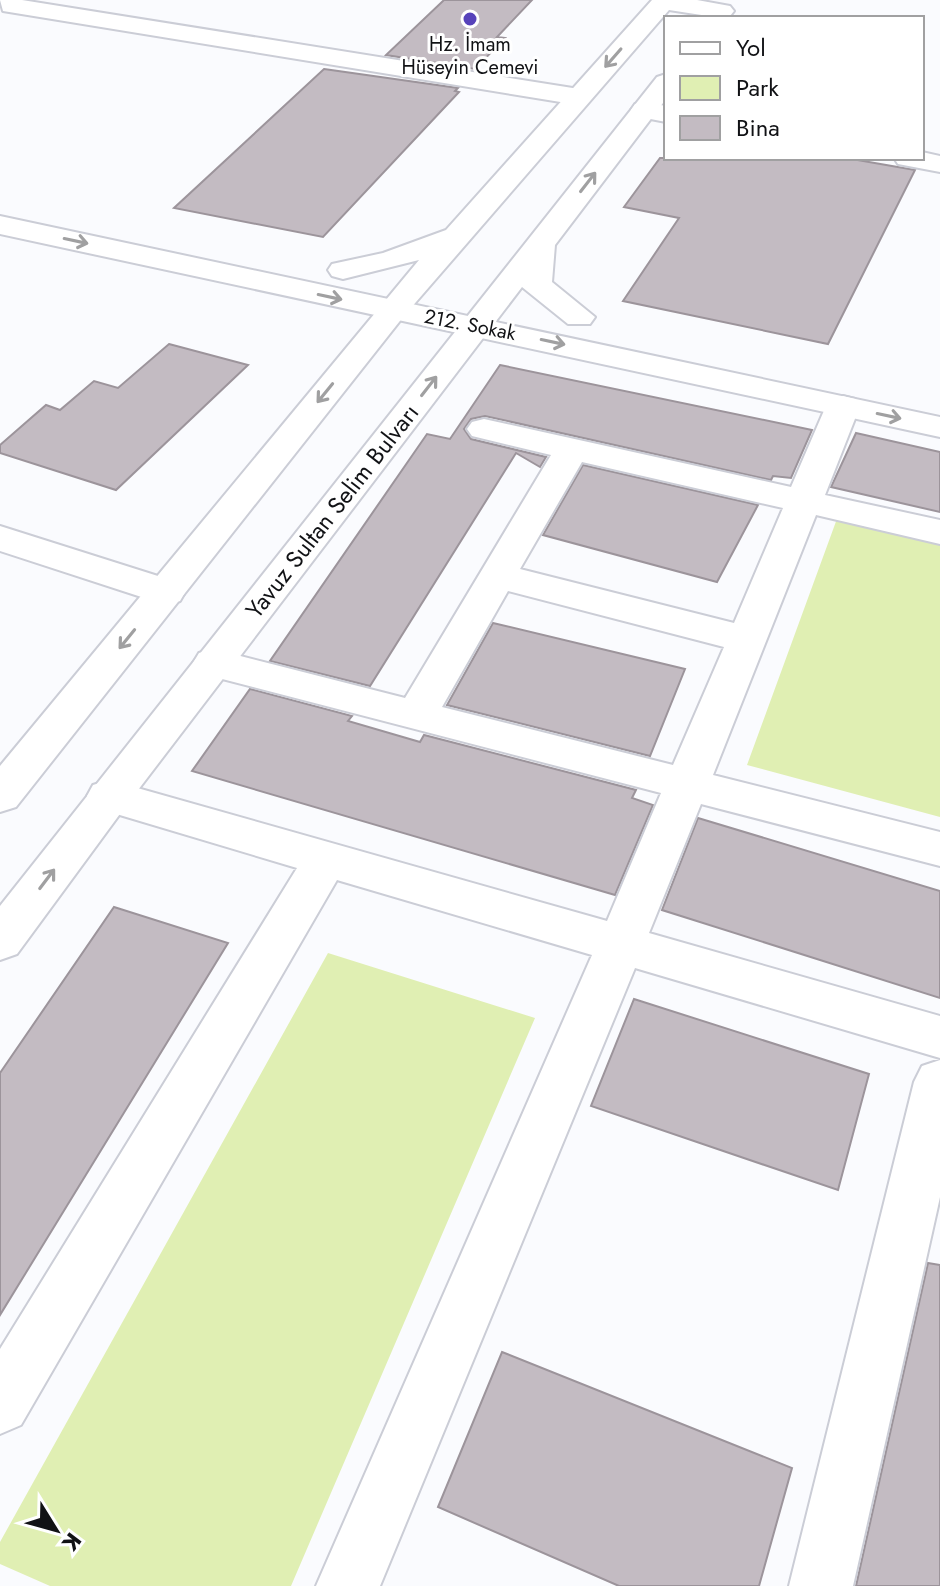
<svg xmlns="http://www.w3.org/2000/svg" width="940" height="1586" viewBox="0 0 940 1586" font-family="Jost,sans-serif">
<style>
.green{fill:#e0efb3}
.building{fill:#c3bbc2;stroke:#9c949b;stroke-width:2}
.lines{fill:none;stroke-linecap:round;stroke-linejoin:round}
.minor-casing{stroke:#cbcdd6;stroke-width:4}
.tertiary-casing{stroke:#cbcdd6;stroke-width:4}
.secondary-casing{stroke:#cbcdd6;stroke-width:4}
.minor{fill:#fff;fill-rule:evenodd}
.tertiary{fill:#fff;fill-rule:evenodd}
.secondary{fill:#fff;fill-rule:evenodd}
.oneway{stroke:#a0a0a1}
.poi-dot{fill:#5742ba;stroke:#fff;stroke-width:3}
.labels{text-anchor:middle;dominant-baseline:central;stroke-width:6;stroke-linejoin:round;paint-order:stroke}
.far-poi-label{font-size:20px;fill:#111215;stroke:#fff}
.far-street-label{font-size:20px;fill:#111215;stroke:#fff}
.street-label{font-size:24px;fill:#111215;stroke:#fff}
</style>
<rect width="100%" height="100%" fill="#fafbfe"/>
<path class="green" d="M838,516l102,26v275l-193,-52z
M328,953l207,65 -244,568h-241l-50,-22v-22z"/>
<path class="building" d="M444,0h88l-35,37 8,1 -30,31 -89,-14z
M324,69l134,19 -3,3 4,1 -136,145 -149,-29z
M660,158h186l69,12 -87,174 -205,-43 56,-83 -55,-11z
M169,344l79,21 -132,125 -116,-37v-8l46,-40 14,5 34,-29 24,7z
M500,365l312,65 -21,48 -18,-2 -2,4 -286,-64 -14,3 -7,10 7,10 75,18 -6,10 -24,-14 -146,233 -100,-25 157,-227 23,5z
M856,433l84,19v60l-109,-25z
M583,465l175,40 -41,77 -174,-47z
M493,623l192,46 -35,87 -203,-51z
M250,689l102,27 -4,5 72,21 4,-7 212,55 -4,8 21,7 -38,90 -423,-124z
M698,818l242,73v107l-278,-88z
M114,907l114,36 -228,372v-242z
M634,999l235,75 -31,116 -247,-84z
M928,1263l12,2v321h-84z
M502,1352l290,116 -33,118h-140l-181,-79z"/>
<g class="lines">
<g class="minor-casing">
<path id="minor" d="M0,0h22l557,89 13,8 -13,8 -576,-94z
M644,102l22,4v16l-31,-6 -4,-6 4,-6z
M922,152l18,4v16l-42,-8 -4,-6h28z
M843,396l12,3 5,7 -35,89 115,25v24l-124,-29 -103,260 227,57v34l-239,-62 -52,129 291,83v42l-305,-90 -255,618h-64l276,-631 -255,-75 -316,545 -21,9v-85l297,-481 -204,-61 -6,-11 6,-11 16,-5 498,141 54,-128 -462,-120 -6,-10 6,-10 14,-4 192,49 146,-243 -79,-19 -5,-7 5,-7 12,-3 307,68 35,-81 5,-7zM582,462l201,46 -49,115 -214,-54zM508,591l216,56 -51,118 -231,-58z
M0,526l180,57 5,9 -5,9 -14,4 -166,-54z
M940,1060v137l-87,389h-64l125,-504 8,-16z"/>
</g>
<g class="tertiary-casing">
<path id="tertiary" d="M0,216l940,201v20l-940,-203z"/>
</g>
<g class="secondary-casing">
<path id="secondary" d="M652,0h45l33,6 4,5 -4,5 -9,2 -52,-8 -266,307 -387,490 -16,5v-46l419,-506 -76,19 -11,-3 -4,-6 4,-6 51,-11 63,-23z
M666,74v25l-111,146 -3,37 43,35 -5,7h-22l-46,-37 -397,520 -108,147 -17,6v-54l657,-829z"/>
</g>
<use href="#minor" class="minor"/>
<use href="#tertiary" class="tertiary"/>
<use href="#secondary" class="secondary"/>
</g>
<defs><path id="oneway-shaft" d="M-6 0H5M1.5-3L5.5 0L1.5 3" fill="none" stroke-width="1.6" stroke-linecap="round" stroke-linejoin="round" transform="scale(2)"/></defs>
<g class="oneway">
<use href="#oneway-shaft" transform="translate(613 58) rotate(131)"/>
<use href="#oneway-shaft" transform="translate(588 182) rotate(-52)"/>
<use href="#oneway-shaft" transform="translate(76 241) rotate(12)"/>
<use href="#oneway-shaft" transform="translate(330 297) rotate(12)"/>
<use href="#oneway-shaft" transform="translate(553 342) rotate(12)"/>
<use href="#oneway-shaft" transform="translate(429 386) rotate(-52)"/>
<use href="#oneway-shaft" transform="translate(325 393) rotate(129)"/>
<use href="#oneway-shaft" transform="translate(889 416) rotate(12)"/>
<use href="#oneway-shaft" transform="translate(127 639) rotate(129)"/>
<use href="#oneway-shaft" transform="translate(47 879) rotate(-53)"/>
</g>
<circle class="poi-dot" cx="470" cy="19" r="8"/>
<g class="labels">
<g class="far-poi-label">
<text x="470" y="44">Hz. İmam<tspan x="470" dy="23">Hüseyin Cemevi</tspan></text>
</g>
<g class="far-street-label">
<text transform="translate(470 325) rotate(11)">212. Sokak</text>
</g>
<g class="street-label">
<text transform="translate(332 511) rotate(-52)">Yavuz Sultan Selim Bulvarı</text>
</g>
</g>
<rect x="664" y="16" width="260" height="144" fill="#ffffff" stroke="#a0a0a1" stroke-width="2"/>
<rect x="680" y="42" width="40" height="12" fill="#ffffff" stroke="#a0a0a1" stroke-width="2"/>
<text x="736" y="56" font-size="24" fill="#111215">Yol</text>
<rect x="680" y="76" width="40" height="24" fill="#e0efb3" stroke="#a0a0a1" stroke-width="2"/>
<text x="736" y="96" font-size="24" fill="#111215">Park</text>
<rect x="680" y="116" width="40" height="24" fill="#c3bbc2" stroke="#a0a0a1" stroke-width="2"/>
<text x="736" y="136" font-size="24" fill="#111215">Bina</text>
<g transform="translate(56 1530) rotate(127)" stroke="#ffffff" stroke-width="6" paint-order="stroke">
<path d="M0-6L14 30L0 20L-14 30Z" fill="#111215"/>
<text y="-12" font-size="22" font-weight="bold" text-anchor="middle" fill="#111215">K</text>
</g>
</svg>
